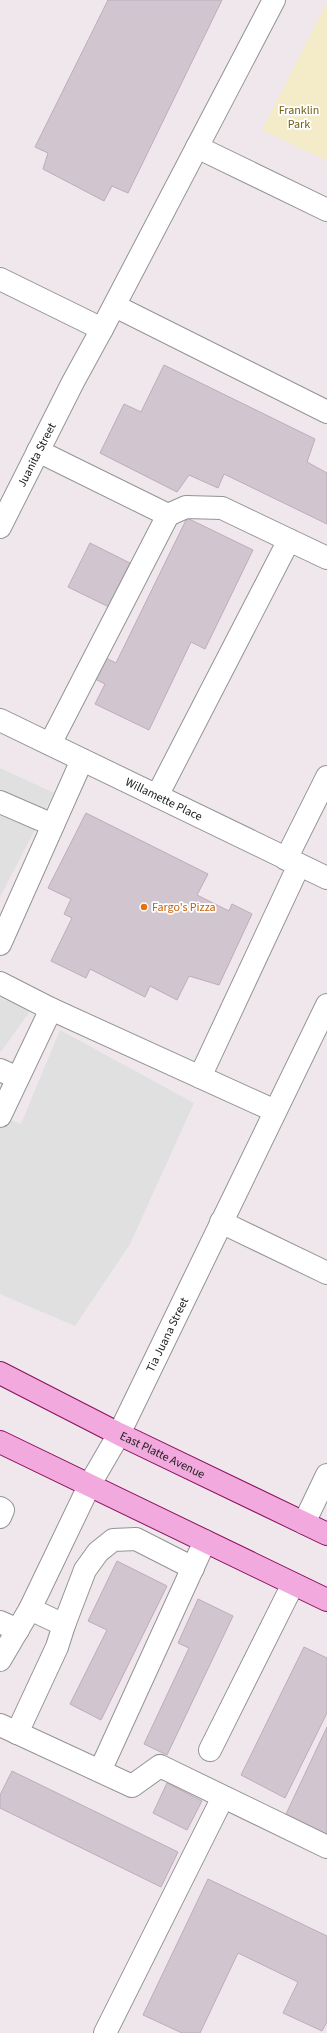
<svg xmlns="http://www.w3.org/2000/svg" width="327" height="2033" viewBox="0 0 327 2033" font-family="'Source Sans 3',sans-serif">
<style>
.park{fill:#f4ebc9}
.parking{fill:#e0e0e0}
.building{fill:#d1c5cf;stroke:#bfabbc}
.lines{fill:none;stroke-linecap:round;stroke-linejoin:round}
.minor-casing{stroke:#949494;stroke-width:24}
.major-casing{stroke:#8a115c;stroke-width:24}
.minor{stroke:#fff;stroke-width:22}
.major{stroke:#f2a9de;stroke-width:22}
.food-dot{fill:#e8710a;stroke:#fff;stroke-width:1.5}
.labels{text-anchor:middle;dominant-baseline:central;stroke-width:3.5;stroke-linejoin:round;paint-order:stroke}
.park-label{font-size:12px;fill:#736018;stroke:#fff}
.street-label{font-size:12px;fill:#202020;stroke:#fff}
.food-label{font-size:12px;fill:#c56008;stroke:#fff;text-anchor:start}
</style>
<rect width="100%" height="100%" fill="#efe7ec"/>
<path class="park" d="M327,2v159l-65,-31z"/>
<path class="parking" d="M0,768l54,25 -54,104z
M0,998l31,12 -31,43z
M60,1030l134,73 -64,141 -55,82 -75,-32v-178l21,8z"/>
<path class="building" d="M108,0h114l-94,193 -16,-7 -8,15 -61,-32 5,-16 -13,-6z
M164,365l151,74 -8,23 20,11v51l-103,-50 -6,14 -29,-13 -12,17 -77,-39 24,-49 17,8z
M187,518l66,32 -48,99 -14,-7 -42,88 -54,-26 10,-20 -12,-6 11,-21 12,6z
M90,543l40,20 -21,44 -41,-20z
M86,813l122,61 -11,21 32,16 3,-7 20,10 -33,71 -30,-9 -12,24 -27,-14 -5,11 -55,-28 -4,9 -35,-17 21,-43 -8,-4 7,-15 -23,-11z
M117,1561l50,25 -66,134 -31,-16 37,-74 -19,-9z
M198,1599l35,17 -66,139 -23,-11 45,-96 -11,-5z
M304,1647l23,11v55l-42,85 -44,-23z
M327,1727v107l-41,-20z
M12,1771l166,81 -17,35 -161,-79v-13z
M167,1783l35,18 -15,29 -34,-17z
M208,1879l119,57v86l-5,9 -39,-18 15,-31 -60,-29 -38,80h-18l-39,-18z"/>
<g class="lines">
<g class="minor-casing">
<g id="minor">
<path d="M197,147l130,63"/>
<path d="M0,279l102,50 -29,53 -73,145"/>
<path d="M115,306l212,106"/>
<path d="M102,329l172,-329"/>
<path d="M38,451l130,64 -118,229"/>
<path d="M289,540l38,18"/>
<path id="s1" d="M0,720l327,158"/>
<path d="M157,796l132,-256 -67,-32 -36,-1 -18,8"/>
<path d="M0,802l53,23"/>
<path d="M286,859l41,-82"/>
<path d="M0,944l82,-184"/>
<path d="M0,983l51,26 224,102"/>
<path d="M0,1070l18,8"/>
<path d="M200,1077l99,-212"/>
<path d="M0,1116l51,-107"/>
<path d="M221,1222l106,51"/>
<path d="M0,1508l3,2 -3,7"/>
<path d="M304,1523l23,-48"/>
<path d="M30,1609l34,16"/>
<path d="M0,1622l18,8"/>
<path id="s2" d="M0,1660l30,-51 60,-125 29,-50 208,-429"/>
<path d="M0,1725l132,61 28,-20 167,81"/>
<path d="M17,1733l40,-86 7,-22 21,-55 13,-18 15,-12 23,-1 57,29"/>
<path d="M210,1750l83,-166"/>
<path d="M100,1771l105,-230"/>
<path d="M105,2033l118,-236"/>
</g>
</g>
<g class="major-casing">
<g id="major">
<path id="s3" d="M0,1373l119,61 208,100"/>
<path d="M0,1442l327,158"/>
</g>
</g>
<use href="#minor" class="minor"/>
<use href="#major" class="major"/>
</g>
<circle class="food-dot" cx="144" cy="907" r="4"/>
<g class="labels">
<g class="park-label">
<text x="299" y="110">Franklin<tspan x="299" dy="14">Park</tspan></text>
</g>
<g class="street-label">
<text transform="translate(37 455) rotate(-63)">Juanita Street</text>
<text stroke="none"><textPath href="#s1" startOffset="182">Willamette Place</textPath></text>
<text stroke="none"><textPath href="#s2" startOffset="366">Tia Juana Street</textPath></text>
<text stroke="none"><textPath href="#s3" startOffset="182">East Platte Avenue</textPath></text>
</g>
<g class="food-label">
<text x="152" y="907">Fargo's Pizza</text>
</g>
</g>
</svg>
